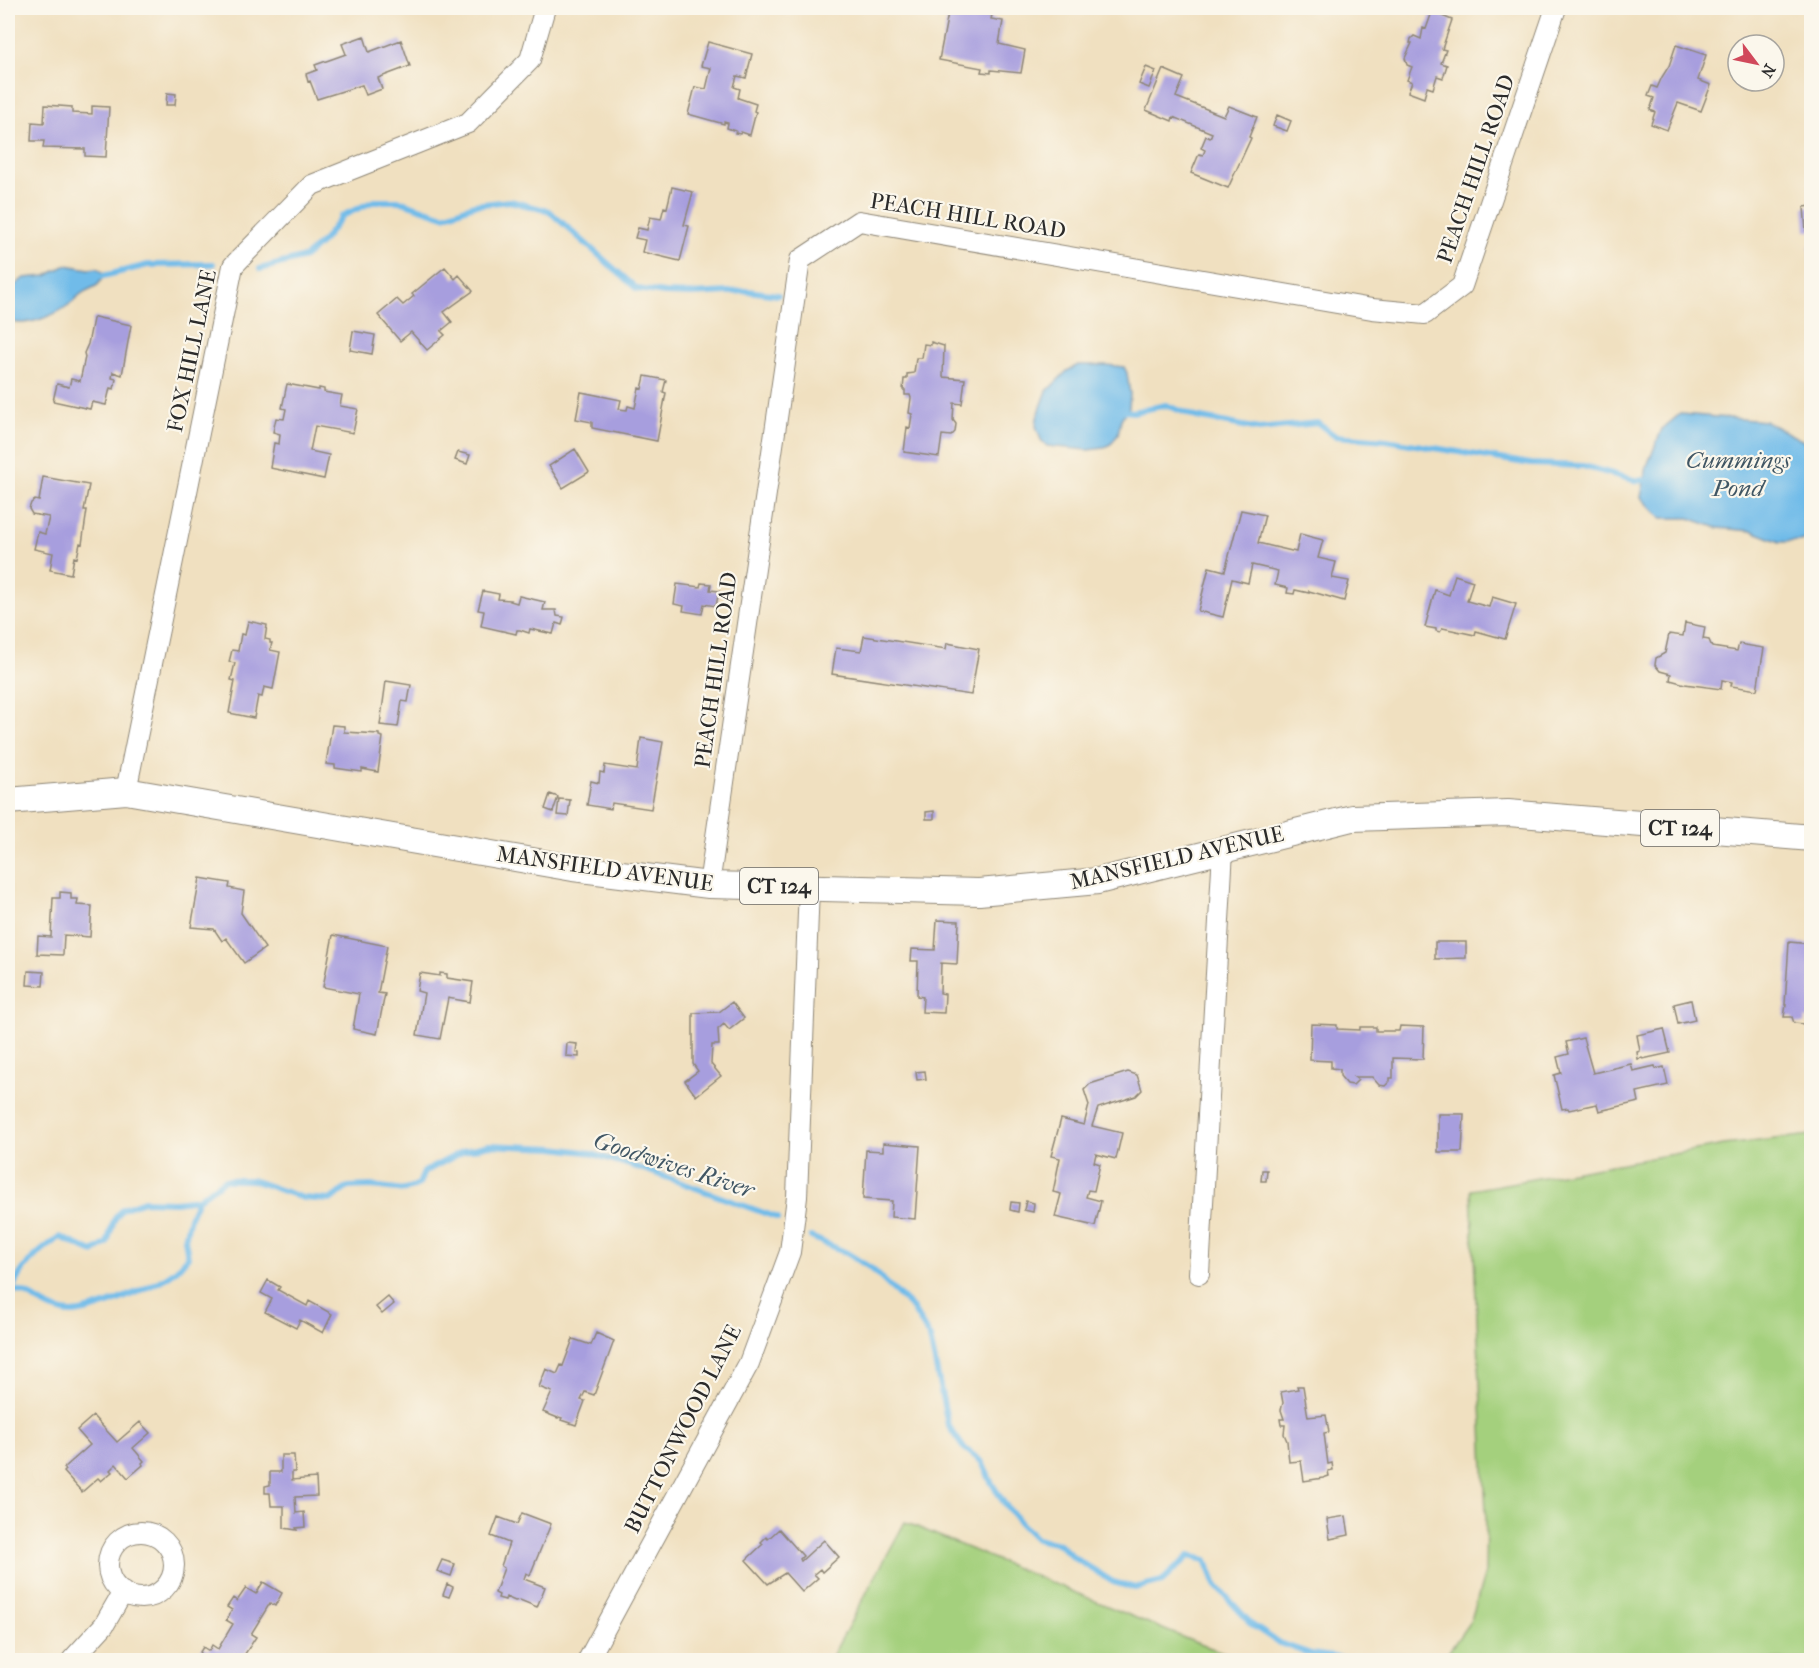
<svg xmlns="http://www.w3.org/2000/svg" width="1819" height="1668" viewBox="0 0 1819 1668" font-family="'IM FELL French Canon',serif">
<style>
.green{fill:#a4d07d;stroke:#687e54;stroke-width:1.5}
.water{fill:#70bbe9;stroke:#4e738a;stroke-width:1.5}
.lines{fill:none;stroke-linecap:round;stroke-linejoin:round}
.stream{stroke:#70bbe9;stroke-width:6}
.building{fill:#a79ede}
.minor-casing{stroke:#8e8676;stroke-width:22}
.major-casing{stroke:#8e8676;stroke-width:28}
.minor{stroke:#fff;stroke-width:20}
.major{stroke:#fff;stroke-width:26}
.labels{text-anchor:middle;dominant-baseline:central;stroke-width:4.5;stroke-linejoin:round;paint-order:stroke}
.shield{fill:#fbf7ec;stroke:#696865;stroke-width:1.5}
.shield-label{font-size:21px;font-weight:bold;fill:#2b2b2b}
.street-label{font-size:22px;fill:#2b2b2b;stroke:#fbf7ec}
.water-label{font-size:24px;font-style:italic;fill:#405664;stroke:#fbf7ec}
</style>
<rect width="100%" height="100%" fill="#fbf7ec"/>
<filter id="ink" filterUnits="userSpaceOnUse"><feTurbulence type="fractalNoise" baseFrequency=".0167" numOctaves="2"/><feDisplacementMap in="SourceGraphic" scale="12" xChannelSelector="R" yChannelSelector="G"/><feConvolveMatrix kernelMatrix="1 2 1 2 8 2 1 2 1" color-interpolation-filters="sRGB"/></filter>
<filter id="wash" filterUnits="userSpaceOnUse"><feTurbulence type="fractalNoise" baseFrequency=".008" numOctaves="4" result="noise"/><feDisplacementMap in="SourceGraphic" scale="24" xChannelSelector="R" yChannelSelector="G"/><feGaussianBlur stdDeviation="1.35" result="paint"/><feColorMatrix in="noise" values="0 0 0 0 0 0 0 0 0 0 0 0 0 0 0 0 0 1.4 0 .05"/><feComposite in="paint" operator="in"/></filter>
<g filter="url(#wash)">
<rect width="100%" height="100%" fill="#f0e0c0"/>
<path class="green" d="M1811,1135v525h-368l28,-40 14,-47 1,-61 -15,-322 253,-45z
M905,1522l289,120 51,18h-415z"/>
<path class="water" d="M66,265l23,4 8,-1 7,5c-6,18 -11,12 -23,21 -4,3 -7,8 -11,10 -14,11 -46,25 -62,16v-20l6,-14 10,-8 22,-2z
M1078,365h28l18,2 3,6 3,21 -1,13 -8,12 -3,15 -6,9 -8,5 -16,2 -41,-4 -6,-6 -5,-14 1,-8 10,-27 20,-20z
M1680,414l85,7 46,24v92l-10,4 -21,1 -28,-11 -34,-3 -29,-10h-28l-20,-21 6,-31 15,-37z
M1514,1654l28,6h-45z"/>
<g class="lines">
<path class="stream" d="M260,269l45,-12 19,-17 18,-24 32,-15h25l45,15 30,-11 36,-4 39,10 88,78 27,4 27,1 57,-3 30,4
M95,278l53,-13 65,-1
M1118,410l15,2 33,-7 30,12 63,12 59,-6 17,13 51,4 145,24 52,2 51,14 18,1
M811,1237l36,16 25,16 41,40 17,29 18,87 15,22 19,15 9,20 13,21 16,20 16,16 23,5 14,13 40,25 22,6 27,-7 27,-25 17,4 10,25 36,40 27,18 32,11 42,6
M12,1290c9,-24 27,-39 48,-53l33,15 14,-9 7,-23 8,-11 22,-8 31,1 23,-3
M8,1291c20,-3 29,13 46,18 5,2 13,4 18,4 22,-1 87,-28 103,-42 5,-4 9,-10 13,-14l-3,-18 5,-22 8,-18 26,-19h28l51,18 27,2 18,-13 23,-1 34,4 14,-6 5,-12 40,-21 25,-6 65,3 32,4 63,19 129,47"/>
</g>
<g id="blocks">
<path class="building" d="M949,8h24l5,1 -1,3 15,3 -1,4 12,2 -4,23 26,6 -4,23 -30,-3v3l-10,-1 1,-4 -43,-8z
M1668,8h17l-1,4z
M1432,12l20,8 -10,29 4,1 -5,13 6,2 -4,13 -6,-2 -4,13 -6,-2 -3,11 -16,-6 4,-10 -5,-2 5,-13 -5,-2 -2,-7 7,-15h-2l1,-4 3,-3 7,3 2,-11 3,1z
M364,36l5,16 32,-12 9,26 -32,12 4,11 -16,6 -4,-10 -45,14 -7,-18 -2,1 -2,-8 11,-4 -2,-5 31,-11 -4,-10z
M708,42l44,12 -6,24 -9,-2 -3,11 6,2 -2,9 18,6 -2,7 2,1 -6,23 -9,-3 -1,2 -5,-1 1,-2 -9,-3 1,-5 -4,-1v2l-36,-10 7,-27 11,2 5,-21 -10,-2z
M1676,45l30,10 -8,25 13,5 -10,26 -23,-8 -11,27 -16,-6 4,-12 -5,-2 4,-12 -6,-2 4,-10 5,2 5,-11 7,-11z
M1146,67l10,4 -7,17 -10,-4z
M1163,69l21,9 -8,19 48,19 5,-10 28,11 -8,20 2,1 -23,50 -37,-15 8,-19 4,1 2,-5 -4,-2 5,-12 4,2 2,-5 -39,-16 -1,4 -26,-11z
M167,93l9,1 -1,11h-9z
M45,105l27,2v6l20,1v-8l17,1 -3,50 -21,-1v-7l-42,-1 1,-7h-13l1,-19 12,1z
M1277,115l14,6 -4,10 -14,-5z
M672,187l21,5 -9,33 5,1 -9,35 -38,-9 3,-12 -10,-2 3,-10 9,2 3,-13 11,2 3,-12 3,1z
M1812,206v25h-6l-2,-24z
M1812,245v21h-2l-1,-20z
M445,267l10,12 4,-4 14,16 -29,21 8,10 -11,9 4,4 -18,15 -16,-18 -11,9 -22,-26 19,-16 6,6 11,-9 -2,-2z
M95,317l36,8 -9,50 -9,-3 -1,6 4,1 -2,10 -4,-1 -4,17 -14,-3 -2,7 -37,-8 4,-17 12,3 2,-8 9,2 5,-24 -1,-4 4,-9 5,-25z
M353,331l22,4 -3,19 -22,-4z
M931,342l13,4 -1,31 22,2 -3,25 -8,-1 -1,17 3,4 -1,8 -4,4 -9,-1 -3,22 -35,-5 3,-25 3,1 2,-14 -3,-1 2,-15 -1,-3h-5v-5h-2l1,-11h3v-5l7,-1 2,-15h6l2,-14 7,1z
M645,376l21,4 -3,12 3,1 -9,48 -65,-13v-6l-16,-3 5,-27 40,8 -2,9 8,1 1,-4 7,2 4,-20 3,1z
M287,384l32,6v-2l5,1v3l18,3 -2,11 18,3 -5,24 -38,-7 -5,25 19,4 -5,24 -54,-11 4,-25 5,1 1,-10 -7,-2 3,-14 8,1 2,-10 -4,-1z
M575,449l14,23 -26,16 -14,-22z
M458,452l12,3 -3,9 -12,-4z
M43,477l46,8 -5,25h3l-5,34 -2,-1 -3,15 -3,-1 -3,17 -21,-4 3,-17 -19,-4 4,-17 7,2 4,-17 -17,-3 -3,-5 2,-6 4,-3 4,1z
M1241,510l24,5 -7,28 38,9 4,-18 23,6 -5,18 18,4 -4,16 17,3 -5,20 -35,-10v2l-14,-3 -1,4 -7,-1 1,-5 -13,-3 3,-14 -26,-6 -4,18 -16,-4 -9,38 -25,-6 11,-44 16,4z
M1455,575l18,6 -6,20 22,6 3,-10 24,7 -11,35 -29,-8 -1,4 -32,-7 -3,4 -4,-1v-2l-11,-2 10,-37 14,5z
M701,583l10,1 -1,6 9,1 -3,15 -12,-2 -2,10 -19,-3 1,-5 -10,-2 3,-20 23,3z
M483,591l16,3 -1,5 13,1 -1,1 7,2 2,-7 26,6 -2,8h13l1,6 7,1 -2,8 -6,-2 -3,11 -23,-5 -1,4 -9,-3h-3l-1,4 -35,-8 3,-15 -6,-1z
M248,621l19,4 -2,14 5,1v3h2l-2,7 10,2 -7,37 -9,-2 -2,10 -4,-1 -4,22 -25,-5 6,-32 -4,-1 4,-17 -6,-1 3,-12 6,1 3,-17 4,1z
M1685,623l20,4 -2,12 6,1 3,7 25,4 2,-7 25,4 -7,42 -26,-4 1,-4 -10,-2 -1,9 -36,-5 -15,-4 1,-6 -11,-3 -5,-6 1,-7 9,-5 4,-19 14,2z
M864,636l82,13 1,-6 32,6 -8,46 -139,-21 4,-26 25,3z
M386,681l25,4 -3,17 -6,-1 -4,26 -18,-2z
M332,725l12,1v6l35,2v2l4,1 -5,35 -16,-3v3l-27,-4v-3l-9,-1z
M641,738l22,4 -12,67 -39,-6 -1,6 -24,-4 4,-24 8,2 1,-11 4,1 1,-8 32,5z
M550,794l8,3 -5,15 -8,-3z
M559,799l11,1 -2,16 -11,-1z
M934,811v8h-8v-7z
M200,878l30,5 -1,5 15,3 -3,22 24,35 -21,15 -18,-25 -4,3 -8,-12 -23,-2z
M60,892l11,1v6h7l-1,6 15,1 -2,31 -26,-2 -1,20 -26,-1 1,-18 13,1 2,-39h7z
M937,920l22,1 -2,43 -16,-1 -1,30 5,1 -1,19 -22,-1 1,-15 -6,-1 1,-35h-7l1,-12 23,1z
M333,935l54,11 -9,47 7,1 -8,40 -24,-5 6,-35 -36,-7z
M1435,942h31v16l-31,1z
M1789,942l23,2v74l-7,1 -1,5 -10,-1 -2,-6h-8l2,-12h-1z
M28,971l16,1 -1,14 -16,-1z
M420,973l20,3v-3l7,1v4l26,4 -3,20 -22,-4 -8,41 -23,-4 7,-42 -7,-2z
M1691,1000l4,20 -17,4 -4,-20z
M732,1002l12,16 -15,12 -5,-6 -6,5 1,16h-7l-1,19 10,12 -25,20 -11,-15 13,-10 -5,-7v-51l26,-1z
M1311,1024l26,1v4l23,1v-3h16v4h23l1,-5 24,1 -1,32 -30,-1v20h-3v3l-5,5 -6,-1 -7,-8h-18l4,3 -5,5 -6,-1 -7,-8v-7l-9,-1v-7l-21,-1z
M1664,1029l6,24 -27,6 -1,-1 -4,1 -1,-7 3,-1 -3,-16z
M1583,1038l10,35 38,-9 2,7 22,-5 1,3 8,-2 4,18 -31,7 2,10 -40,9 -2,-7 -28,6 -1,-2 -6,1 -8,-34 7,-2 -4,-16 12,-3 -3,-12z
M567,1043l10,1 -1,8 3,1v4l-13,-1z
M925,1071l1,8 -9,1 -1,-8z
M1128,1072l9,3 5,15 -6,6 -38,12 -6,18 30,7 -6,26 -20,-5 -2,8 6,2 -6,27 -6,-1 -2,7 15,4 -6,25 -40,-9 6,-23 -8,-2 7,-34 -9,-2 10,-37 23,6 5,-20 -5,-15 6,-6z
M1438,1114h26l-2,38h-24z
M883,1143l37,3 -5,73 -24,-2 1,-16 -29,-2 3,-49 17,1z
M1262,1170h5l-1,11h-5z
M1026,1201l8,2 -1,9 -9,-2z
M1011,1202l8,1 -1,9 -8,-2z
M268,1280l12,7 -2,3 29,16 2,-5 23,13 -9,19 -23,-13 -4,8 -31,-16 7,-13 -11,-6z
M388,1297l6,7 -12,10 -6,-7z
M596,1333l18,8 -20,54 -9,-3 -4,8 4,1 -9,24 -15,-5 1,-2 -3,-1 -1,1 -15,-6 9,-20 -13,-5 7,-18 11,5 4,-9 2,1 10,-27 18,6z
M1297,1386h6l5,31 18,-2 3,17 -5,1 4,31 4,-1 1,7 -5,1 1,5 -6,2 -19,3 -3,-20 -12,1 -2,-21 -3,-7 1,-9h-4l-1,-6h4l-3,-9 2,-7 -2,-11 17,-3z
M93,1416l24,26 23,-20 10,11 -17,15 11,13 -2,2 1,2 -15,13 -12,-14 -6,6 2,2 -11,9 -3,-3 -16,14 -18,-20 2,-2 -2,-2 26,-23 -13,-15z
M281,1455h13l1,17h-3v8l24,-2 1,18 -22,1 1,16 8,-1 1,15 -9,1 1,2 -13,-2v-22h-13l-1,-13h-5v-7l5,-1v-13h11z
M522,1513l29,11 -21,51 -4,-2 -2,6 21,8 -8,20 -17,-7 -5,1 -9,-4 -1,3 -7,-2 1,-3 -4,-2 9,-25 -3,-2 8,-23 -18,-7 7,-19 19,7z
M1346,1516l3,19 -19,4 -3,-20z
M779,1529l24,27 -3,3 1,2 23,-21 15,17 -17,15 -2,-3 -6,5 4,4 -16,14 -17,-19 -17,11 -22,-24 17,-16 -2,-2 5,-5 2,2z
M442,1560l13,4 -4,12 -14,-5z
M263,1582l19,11 -7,13 -5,-3 -19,31 5,3 -15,23h-6l-8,-4 -3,4h-29l8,-13 6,4 3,-6 6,4 15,-25 -7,-4 6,-10 -5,-3 6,-9 4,3 9,-13 10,6z
M447,1584l6,3 -4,10 -6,-2z"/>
</g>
</g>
<g filter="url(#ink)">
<use href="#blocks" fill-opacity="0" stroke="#8e8676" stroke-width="1.5"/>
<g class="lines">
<g class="minor-casing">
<path id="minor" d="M126,791l107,-525 79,-81 156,-62 62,-63 15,-52
M709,885l91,-625 59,-39 513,88 53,5 37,-28 94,-278
M1199,1274l24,-424
M108 1565a33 33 0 1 1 66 0a33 33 0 1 1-66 0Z
M72,1660l32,-35 19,-33
M588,1660l161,-297 41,-111 7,-55 12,-310"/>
</g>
<g class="major-casing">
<path id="major" d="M8,801l118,-10 447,77 136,17 270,7 119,-11 254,-63 156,-5 304,25"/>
</g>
<use href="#minor" class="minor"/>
<use href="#major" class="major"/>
</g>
</g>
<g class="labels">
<g class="shield">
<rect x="1641" y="810" width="78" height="36" rx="4.5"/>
<rect x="740" y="868" width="78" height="36" rx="4.5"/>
</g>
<g class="shield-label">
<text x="1680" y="828">CT 124</text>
<text x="779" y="886">CT 124</text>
</g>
<g class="street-label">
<text transform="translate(1476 169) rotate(-71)">PEACH HILL ROAD</text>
<text transform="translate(968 216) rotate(9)">PEACH HILL ROAD</text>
<text transform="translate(192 351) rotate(-78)">FOX HILL LANE</text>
<text transform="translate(716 670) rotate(-82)">PEACH HILL ROAD</text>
<text transform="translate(1177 858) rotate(-13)">MANSFIELD AVENUE</text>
<text transform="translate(605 869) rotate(8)">MANSFIELD AVENUE</text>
<text transform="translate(683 1429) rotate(-63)">BUTTONWOOD LANE</text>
</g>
<g class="water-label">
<text x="1738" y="460">Cummings<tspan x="1738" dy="28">Pond</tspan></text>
<text transform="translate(674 1165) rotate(18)">Goodwives River</text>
</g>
</g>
<rect width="1819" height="1668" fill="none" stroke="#fbf7ec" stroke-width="30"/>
<g transform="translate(1756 63) rotate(122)"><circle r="28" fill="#fbf7ec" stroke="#a8a59f" stroke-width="1.5"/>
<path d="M0-4.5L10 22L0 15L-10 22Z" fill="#d1495b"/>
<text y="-9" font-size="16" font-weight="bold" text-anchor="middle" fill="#2b2b2b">N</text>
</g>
</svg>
